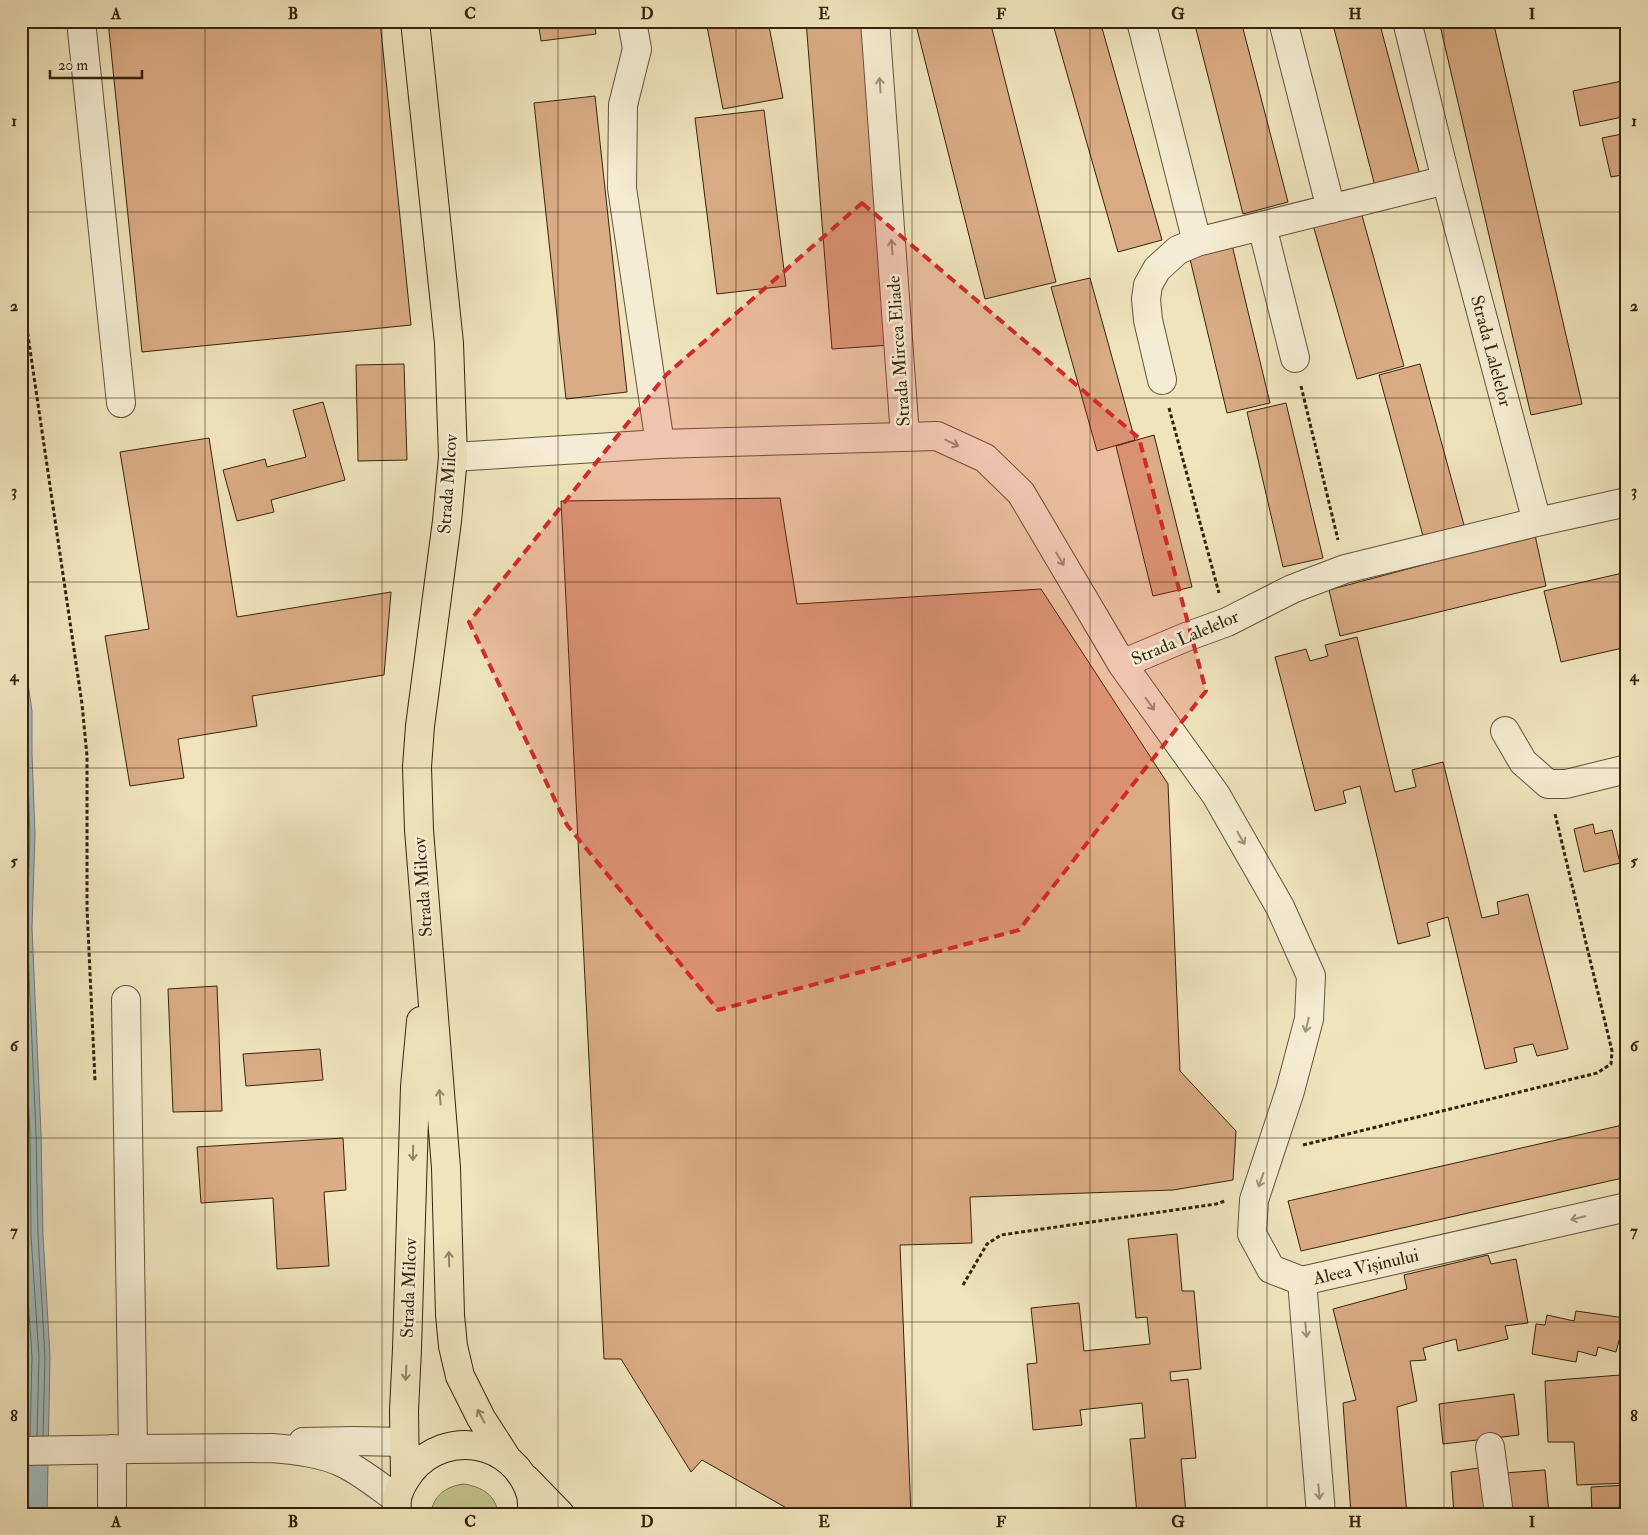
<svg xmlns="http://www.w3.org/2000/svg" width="1648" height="1535" viewBox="0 0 1648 1535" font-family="'IM FELL Double Pica',serif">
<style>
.green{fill:#c1c28b;stroke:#7c724c}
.water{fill:#a0bbbc;stroke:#767e76}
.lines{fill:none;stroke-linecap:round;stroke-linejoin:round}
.shore{stroke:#6b6f65;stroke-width:1}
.building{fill:#daac85;stroke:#36230e}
.minor-casing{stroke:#64533a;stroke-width:30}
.major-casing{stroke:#36230e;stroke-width:30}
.path{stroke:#36230e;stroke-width:3;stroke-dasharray:4 2.5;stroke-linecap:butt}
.minor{stroke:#f5edd3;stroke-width:28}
.major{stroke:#efe4bc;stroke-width:28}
.oneway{stroke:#9f927a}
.oneway2{stroke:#928465}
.marked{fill:#d62828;fill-opacity:0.2;stroke:#d62828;stroke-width:4;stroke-dasharray:10 6;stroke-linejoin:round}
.grid{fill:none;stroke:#36230e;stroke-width:1;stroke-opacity:0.55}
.labels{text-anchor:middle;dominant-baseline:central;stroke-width:5;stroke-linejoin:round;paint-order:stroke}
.street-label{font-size:18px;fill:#36230e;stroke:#f5edd3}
.neatline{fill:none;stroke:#36230e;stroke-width:2}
.grid-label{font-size:16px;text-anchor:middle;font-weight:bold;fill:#36230e}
</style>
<rect width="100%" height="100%" fill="#efe4bc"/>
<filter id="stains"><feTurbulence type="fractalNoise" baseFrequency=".004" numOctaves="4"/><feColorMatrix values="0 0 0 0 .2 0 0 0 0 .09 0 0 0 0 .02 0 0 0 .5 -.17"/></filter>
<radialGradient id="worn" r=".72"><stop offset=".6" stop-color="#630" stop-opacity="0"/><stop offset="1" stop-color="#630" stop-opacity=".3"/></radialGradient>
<path class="green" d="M464,1484c18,3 32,11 34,30h-67c2,-19 16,-28 33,-30z"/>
<path class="water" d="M21,636l11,75v43l3,80 -3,94 9,206 2,101 7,122 -3,157h-26z"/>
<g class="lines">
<path class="shore" d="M21,672l6,40v42l3,80 -3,94 9,206 2,101 7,122 -2,79
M21,773l3,61 -3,72
M21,943l9,191 1,102 8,121 -2,79
M21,1097l3,139 8,121 -2,79"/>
</g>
<path class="building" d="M108,21h272l31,304 -269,27z
M538,21h56l2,13 -55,7z
M706,21h62l15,77 -60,11z
M806,21h61l24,324 -59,4z
M915,21h75l66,261 -71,17z
M1052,21h48l62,219 -44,12z
M1194,21h47l47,181 -45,12z
M1332,21h47l42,158 -45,11z
M1439,21h54l89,383 -51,11z
M1627,80v36l-47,10 -7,-35z
M595,96l32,296 -61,7 -32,-296z
M764,110l22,176 -69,8 -22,-176z
M1627,133v41l-16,3 -9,-39z
M1361,212l43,154 -47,13 -44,-154z
M1232,245l38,158 -43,10 -38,-158z
M1090,278l45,162 -38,11 -46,-164z
M404,364l3,96 -49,1 -2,-96z
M1420,364l44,161 -41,11 -44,-161z
M323,402l22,78 -74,20 3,12 -37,9 -14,-51 42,-11 2,8 39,-10 -13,-47z
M1286,403l37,155 -40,9 -36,-155z
M1154,435l38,152 -39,9 -37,-150z
M209,438l28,179 154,-25 -7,83 -132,21 5,30 -79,13 6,39 -54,8 -25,-150 44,-7 -29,-177z
M780,498l17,106 244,-15 127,195 12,287 56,60 -3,49 -60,10 -203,7 2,46 -72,2 11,269h-114l-95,-54 -11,12 -70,-113h-17l-43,-858z
M1535,535l11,51 -206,50 -11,-46z
M1627,572v75l-66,15 -17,-71z
M1357,637l38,155 21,-5 -4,-17 31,-8 39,156 17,-4 -2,-12 31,-8 40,155 -31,7 -4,-12 -19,4 3,14 -32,7 -37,-152 -21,6 3,13 -32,8 -38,-158 -17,5 3,12 -31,8 -40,-154 31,-8 4,12 18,-5 -3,-11z
M1593,824l2,10 17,-4 8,33 -36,9 -10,-43z
M217,986l5,125 -49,1 -5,-123z
M320,1049l3,31 -77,6 -3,-32z
M1627,1124v53l-326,74 -13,-50z
M343,1138l3,52 -22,2 5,74 -52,3 -4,-71 -72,5 -4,-56z
M1177,1234l5,57h12l7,78 -31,3 1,9 17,-2 8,79 -15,1 5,54 -49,1 -7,-75 15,-1 -3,-35 -62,7 2,15 -49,5 -6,-66 10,-1 -6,-55 48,-5 5,48 66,-7 -3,-27 -11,1 -8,-79z
M1488,1255l3,9 25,-5 12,64 -23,3 3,13 -50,12 -2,-12 -33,9 3,12 -16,1 7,40 -20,6 10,107h-56l-8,-111 13,-3 -23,-91 74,-20 -3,-14z
M1576,1311l49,7 -9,34 -18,-5 -2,9 -18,-5 -2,11 -44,-8 4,-30 9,1 2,-10 27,6z
M1620,1375l7,78v30l-50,2 -3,-43h-26l-3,-61z
M1514,1394l5,41 -76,9 -4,-40z
M1485,1467l3,47h-34l-3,-42z
M1545,1470l4,44h-41l-4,-41z
M1627,1485v29h-35l-1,-27z"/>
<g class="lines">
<g class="minor-casing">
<path id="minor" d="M81,21l40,382
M632,21l5,28 -14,56 -1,83 38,256
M875,21l30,415
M1141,21l56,221
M1283,21l48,188
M1407,21l39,159 91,342
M1262,226l33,132
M1162,380l-14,-60 -2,-21 2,-14 9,-16 21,-19 19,-8 249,-62
M453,457l207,-13 277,-8 48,22 36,35 101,171 94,131 64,112 31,69 -2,43 -19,72 -36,109 -2,34 19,35 31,12
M1122,664l64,-27 41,-15 65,-33 53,-20 192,-47 90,-20
M1505,731l18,31 25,22h18l61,-15
M126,1000l7,449
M1302,1281l325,-74
M1302,1281l19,233
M303,1442l51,-1 50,1
M1490,1447l9,67
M21,1451l112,-2 139,-1c24,2 51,5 73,16 18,9 35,23 52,35
M112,1514v-65"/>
</g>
<g class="major-casing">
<path id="major" d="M415,21l34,322 4,114 -6,64 -27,205 -3,41 2,63 27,338 4,147 3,31 7,30 21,42 25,39
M405,1478l-1,-67 3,-62 8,-262 6,-66
M526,1479l34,35
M397,1514c0,-5 -1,-11 0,-16 2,-9 8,-19 14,-27 35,-43 104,-31 120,24 1,5 1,13 2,19"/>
</g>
<path class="path" d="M21,288l61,416 5,52v152l8,173
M1301,386l37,154
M1169,408l50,185
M1303,1145l294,-72 14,-9 1,-13 -57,-237
M963,1285l24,-41 14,-9 215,-31 9,-3"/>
<use href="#minor" class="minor"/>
<use href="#major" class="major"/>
</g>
<defs><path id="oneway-shaft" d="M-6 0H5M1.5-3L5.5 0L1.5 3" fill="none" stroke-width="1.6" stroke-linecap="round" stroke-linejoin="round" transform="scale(1.25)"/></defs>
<g class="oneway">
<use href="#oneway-shaft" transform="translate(880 85) rotate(-94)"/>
<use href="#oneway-shaft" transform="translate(892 247) rotate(-94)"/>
<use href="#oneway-shaft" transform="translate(952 443) rotate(26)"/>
<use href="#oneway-shaft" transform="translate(1060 559) rotate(59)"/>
<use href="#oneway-shaft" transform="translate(1150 704) rotate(54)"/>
<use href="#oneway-shaft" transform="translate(1241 838) rotate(60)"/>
<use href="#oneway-shaft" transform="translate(1307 1025) rotate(103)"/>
<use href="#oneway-shaft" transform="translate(1261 1180) rotate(109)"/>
<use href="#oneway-shaft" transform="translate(1578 1218) rotate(167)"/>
<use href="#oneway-shaft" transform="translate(1306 1330) rotate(85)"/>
<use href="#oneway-shaft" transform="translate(1319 1492) rotate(85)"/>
</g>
<g class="oneway2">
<use href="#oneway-shaft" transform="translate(440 1097) rotate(-95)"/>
<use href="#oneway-shaft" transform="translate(413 1153) rotate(91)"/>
<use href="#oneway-shaft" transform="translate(449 1259) rotate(-92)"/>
<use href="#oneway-shaft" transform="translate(406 1373) rotate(93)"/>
<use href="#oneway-shaft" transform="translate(481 1416) rotate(-118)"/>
</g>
<path class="marked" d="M862,203l277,235 67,253 -187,239 -301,80 -151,-185 -98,-203 197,-247z"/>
<path class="grid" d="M205,21v1493M382,21v1493M558,21v1493M736,21v1493M912,21v1493M1090,21v1493M1267,21v1493M1444,21v1493M21,212h1606M21,398h1606M21,582h1606M21,768h1606M21,952h1606M21,1138h1606M21,1322h1606"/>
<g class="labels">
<g class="street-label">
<text transform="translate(899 351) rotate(-94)">Strada Mircea Eliade</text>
<text transform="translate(1491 351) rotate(75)">Strada Lalelelor</text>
<text transform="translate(448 484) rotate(-86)">Strada Milcov</text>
<text transform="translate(1185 638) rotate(-23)">Strada Lalelelor</text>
<text transform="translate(423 887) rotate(-94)">Strada Milcov</text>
<text transform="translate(1366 1267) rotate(-13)">Aleea Vișinului</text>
<text transform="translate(409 1288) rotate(-88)">Strada Milcov</text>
</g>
</g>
<rect width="1648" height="1535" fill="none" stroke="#efe4bc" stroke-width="55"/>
<path d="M50 70v8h92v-8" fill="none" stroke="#36230e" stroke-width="2.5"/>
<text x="58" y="70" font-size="15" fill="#36230e" stroke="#f5edd3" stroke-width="4" paint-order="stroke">20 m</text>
<rect x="28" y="28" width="1592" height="1480" class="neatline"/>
<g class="grid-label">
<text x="116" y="19">A</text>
<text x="293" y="19">B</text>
<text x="470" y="19">C</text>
<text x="647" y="19">D</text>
<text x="824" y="19">E</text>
<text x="1001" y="19">F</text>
<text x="1178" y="19">G</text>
<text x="1355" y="19">H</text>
<text x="1532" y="19">I</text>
<text x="14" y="126">1</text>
<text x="1634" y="126">1</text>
<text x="14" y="311">2</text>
<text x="1634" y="311">2</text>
<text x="14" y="496">3</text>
<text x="1634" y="496">3</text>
<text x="14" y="681">4</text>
<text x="1634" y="681">4</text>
<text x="14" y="866">5</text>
<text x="1634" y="866">5</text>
<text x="14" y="1051">6</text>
<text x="1634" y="1051">6</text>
<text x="14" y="1236">7</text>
<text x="1634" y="1236">7</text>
<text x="14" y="1421">8</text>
<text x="1634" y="1421">8</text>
<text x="116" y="1527">A</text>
<text x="293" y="1527">B</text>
<text x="470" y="1527">C</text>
<text x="647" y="1527">D</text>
<text x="824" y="1527">E</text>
<text x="1001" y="1527">F</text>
<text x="1178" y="1527">G</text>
<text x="1355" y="1527">H</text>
<text x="1532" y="1527">I</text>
</g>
<rect width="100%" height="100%" filter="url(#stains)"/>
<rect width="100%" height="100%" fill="url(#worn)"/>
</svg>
